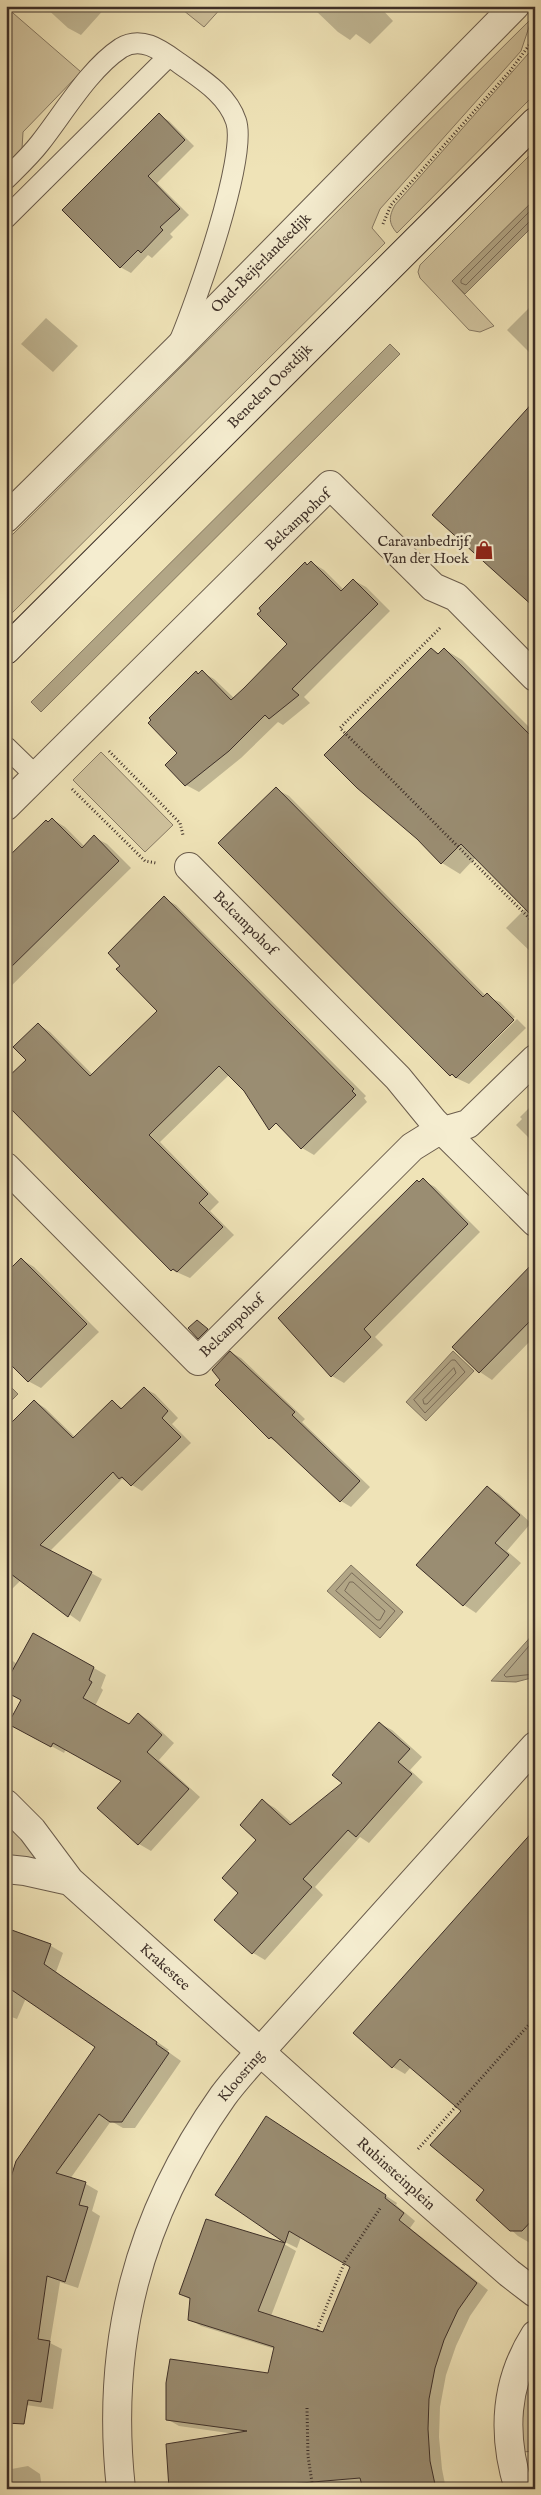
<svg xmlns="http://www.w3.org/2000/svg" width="541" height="2495" viewBox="0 0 541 2495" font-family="'IM FELL English',serif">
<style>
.green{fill:#d1c49f;stroke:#877a64}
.water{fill:#b2a686;stroke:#837660}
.shadow{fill:#0003}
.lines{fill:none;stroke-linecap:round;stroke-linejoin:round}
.shore{stroke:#786a57;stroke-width:1}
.building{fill:#9a8d72;stroke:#3d2f28}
.lane-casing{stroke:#6a5c4c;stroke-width:22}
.street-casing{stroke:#6a5c4c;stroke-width:30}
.secondary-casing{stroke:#3d2f28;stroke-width:30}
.path{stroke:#3d2f28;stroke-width:3;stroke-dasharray:1 2.5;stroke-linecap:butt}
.lane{stroke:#f5edd0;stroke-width:20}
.street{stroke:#f5edd0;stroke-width:28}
.secondary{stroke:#f5edd0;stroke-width:28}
.labels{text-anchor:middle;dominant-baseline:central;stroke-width:5;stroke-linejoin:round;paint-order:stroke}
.street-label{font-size:15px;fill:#3d2f28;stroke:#f5edd0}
.poi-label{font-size:15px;fill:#3d2f28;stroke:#f5edd0;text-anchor:end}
</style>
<rect width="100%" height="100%" fill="#efe3b7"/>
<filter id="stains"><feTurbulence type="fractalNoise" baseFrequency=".004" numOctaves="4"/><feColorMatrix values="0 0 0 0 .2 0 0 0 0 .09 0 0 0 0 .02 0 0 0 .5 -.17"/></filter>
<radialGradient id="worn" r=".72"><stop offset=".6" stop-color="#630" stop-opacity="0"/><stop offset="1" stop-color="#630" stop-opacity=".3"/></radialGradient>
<path class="green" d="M178,6h45l-19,21z
M6,7l75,65 -58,60 -1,17 -16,16z
M532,18l-11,33 -141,158 -8,19 13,15 -379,376v-78z
M535,46v48l-138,139c-9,-10 -8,-17 -2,-28z
M535,150v49l-83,82 42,45 -14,6 -11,-2 -49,-52 -2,-6 2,-7z
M101,752l72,73 -28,27 -72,-72z
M6,1819l33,42 -33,-3z
M535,2365v86l-12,1c-2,-34 -1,-55 12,-87z"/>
<path class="water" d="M535,199v25l-70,70 -13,-13z
M390,344l10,10 -359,358 -10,-10z
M453,1351l21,20 -48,50 -20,-19z
M6,1382l12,12 -12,12z
M351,1565l52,47 -23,26 -53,-47z
M535,1632v45l-19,5 -25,-1z"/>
<path class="shadow" d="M44,6h63l-26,29 -13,-7z
M316,6h63l14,15 -23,23 -14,-10 -6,6 -12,-8 -24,-23z
M159,115l10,6 25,25 -37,37 32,32 -19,19 3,3 -21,21 -4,-3 -17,18 -11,-6z
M535,302v56l-28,-28z
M46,318l32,28 -25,26 -32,-28z
M311,562l13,8 20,20 9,-10 13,7 24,24 -86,86 6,6 -27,22 -5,-3 -37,36 -42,34 -13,-7 -19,-20 12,-12 17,-80 3,1 3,-2 12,7 20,19 55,-54 17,-80 2,1z
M431,649l9,5 4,-5 18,11 73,73v223l-29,-28 20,-20 -50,-51 -16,17 -18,-11 -24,-25z
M276,789l13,7 197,200 14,6 15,15 -60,61 -235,-235z
M52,819l13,8 20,20 9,-10 13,7 24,24 -125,123v-66l41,-104 2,2z
M164,898l12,7 190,191 -2,2 3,4 -53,53 -12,-7 -72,-74 -70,68 59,60 -9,9 24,24 -44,43 -18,-8 -145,-210 11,-36 12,8 43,43 66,-64z
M517,1019l9,9 -57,56 -13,-6z
M535,1102v42l-19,-19 6,-6 -2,-2z
M423,1180l12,7 45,45 -105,105 8,8 -39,38 -12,-7z
M21,1259l13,8 65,65 -58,56 -13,-7 -22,-23v-89l2,2z
M535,1286v50l-43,44 -12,-8 -26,-25z
M230,1352l11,6 64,61 -3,3 68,65 -19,20 -10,-6 -61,-57 -11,-6 -47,-58z
M144,1388l11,6 23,24 -6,6 19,19 -49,48 -20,-12 -72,72 52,28 -22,43 -59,-42 -15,15v-52l28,-142 11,7 31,30 36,-36 11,6z
M487,1487l12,7 32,29 -24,28 14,12 -45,50 -12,-8 -46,-40z
M6,1656l11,8 77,4 12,7 -5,13 2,2 -8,16 34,19 10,-11 12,8 23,21 -15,17 41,37 -49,54 -12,-7 -16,-63 -57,-32 -2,4 -42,-23v-30l-16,-9z
M379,1723l13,7 30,27 -12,13 13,12 -54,61 -9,-6 -45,50 8,8 -58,65 -12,-7 -14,-60 19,-53 5,-39 12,7 18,16 51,-41z
M535,1830v407l-5,6 -12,-7 -40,-36 8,-10 -24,-79 -51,-44 -6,7 -12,-7 -39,-34z
M6,1929l45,17 12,7 -7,19 113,78 -2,1 14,10 -46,67h-12l-12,-7 -41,58 16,5 12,7 -6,20 8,5 -22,72 -18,-6 -10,61 12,6 -9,60 -47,-7v-102l90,-253 -70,-49 -9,21 -11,-4z
M278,2125l119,78 -1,2 19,16 -5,7 78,62 -18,26 -14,30 -10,29 -6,32 -1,30 3,32 4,20h-275l64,-55 -56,-8 -12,-7 102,-44 6,-26 -74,-23 -12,-7 2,-19 -11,-6 104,-50 12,7 -25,65 53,17 28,-66 -51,-30 -4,11 -12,-6z
M28,2466l12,8 2,14 11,1h-47v-19z"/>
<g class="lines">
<path class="shore" d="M535,206l-74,74v3l5,2 63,-63 6,-1
M452,1360h3l10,12 -40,41 -11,-13z
M454,1368l2,5 -29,31h-3l-1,-4z
M352,1573l43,38 -15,18 -44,-38z
M350,1582h3l32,29 -5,9h-3l-32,-29z
M535,1639l-31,36 2,2 29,-3"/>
</g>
<path class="building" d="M159,113l26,27 -37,36 32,33 -20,18 3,3 -22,23 -3,-3 -18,18 -58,-58z
M535,400v208l-103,-93z
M311,561l30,30 12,-12 25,25 -86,85 7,6 -30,24 -4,-4 -36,36 -44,35 -20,-21 12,-12 -29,-30 3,-3 -2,-2 47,-47 2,3 4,-4 29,30 13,-12 43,-44 -30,-30 4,-3 -2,-3 46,-46 2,3z
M431,648l7,6 6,-6 91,92v179l-74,-75 -20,20 -24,-25 -60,-51 -33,-33z
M276,787l207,210 4,-4 27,27 -58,58 -4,-4 -2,2 -232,-233z
M52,818l30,30 12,-13 25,26 -113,111v-113l40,-39 2,2z
M164,896l190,193 -2,2 4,4 -55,54 -25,-26 -7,7 -25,-39 -25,-25 -70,69 59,59 -9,9 24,24 -46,45 -4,-3 -2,2 -165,-167v-25l20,-19 -13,-13 25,-24 52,53 67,-65 -41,-42 4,-3 -12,-13z
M423,1178l45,46 -104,105 7,8 -40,40 -53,-59 139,-138 2,2z
M21,1258l66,66 -59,58 -22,-22v-87z
M535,1261v55l-56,57 -27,-26z
M197,1320l11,9 -10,10 -10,-11z
M230,1351l65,61 -3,3 68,66 -20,21 -69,-65 -2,2 -54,-54 5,-5 -8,-10z
M144,1387l24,24 -6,7 19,19 -50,49 -9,-9 -3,2 -6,-7 -73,73 52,27 -24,45 -57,-43 -5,4v-150l28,-28 39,38 39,-38 9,9z
M487,1486l33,29 -25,28 14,12 -46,51 -47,-41z
M33,1633l61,34 -5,13 3,2 -9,16 46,26 9,-11 24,22 -15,17 42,37 -51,56 -41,-37 24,-27 -68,-38 -2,4 -43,-23 13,-24 -15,-8v-10z
M379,1722l31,27 -12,13 14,12 -56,63 -8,-7 -45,49 9,8 -60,67 -38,-34 24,-27 -16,-15 34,-38 -16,-15 22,-26 28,26 52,-42 -10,-8z
M535,1829v388l-13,14h-12l-34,-31 8,-10 -54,-45 31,-34 -61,-52 -8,9 -39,-35z
M6,1928l45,16 -7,20 113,78 -1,2 13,9 -47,69h-12l-11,-8 -43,59 30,9 -7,23 9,2 -23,75 -18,-6 -9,63 12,2 -9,61 -13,-2 -4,24 -18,-1v-230l10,-32 79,-114 -89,-61z
M266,2116l120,79 -1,3 19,15 -5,7 78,63 -19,27 -14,30 -9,28 -6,31 -1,30 2,32 6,28h-73l-3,-11 -106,9v2h-85l-3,-45 81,-13 -81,-11v-37l4,-24 98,14 6,-26 -86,-27 2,-22 -11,-4 27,-75 79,24 -27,68 65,21 27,-65 -61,-36 -4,12 -70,-48z"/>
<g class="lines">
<g class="lane-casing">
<path id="lane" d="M6,179c12,-12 24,-23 34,-36 23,-29 49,-74 81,-95 21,-13 41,3 58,15 22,16 48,31 57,58 12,35 -40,181 -56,219
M6,218l163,-162
M6,747l30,29"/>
</g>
<g class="street-casing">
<path id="street" d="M6,518l171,-169 338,-343
M6,806l324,-321 103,102 23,10 79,80
M189,867l209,211 36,44 101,100
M6,1167l192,194 214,-214 21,-13 35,-10 67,-65
M6,1804l26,26 38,51 333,299 106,93 26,20
M6,1869l19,2 45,10
M121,2489c-16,-146 17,-273 102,-393 11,-15 24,-29 36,-43l276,-307
M519,2489c-17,-54 -15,-105 16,-154"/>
</g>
<g class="secondary-casing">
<path id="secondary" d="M6,650l529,-528"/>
</g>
<path class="path" d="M383,224l8,-19 119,-134 23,-31
M440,628l-100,100 195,196
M109,751l71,72 3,12
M72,789l73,72 11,2
M418,2149l116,-130
M317,2330l28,-69 36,-54
M307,2408l1,48 5,33
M476,2489l8,-2"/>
<use href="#lane" class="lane"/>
<use href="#street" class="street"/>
<use href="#secondary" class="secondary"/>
</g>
<defs>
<g id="shop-bare" transform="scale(1.5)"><path d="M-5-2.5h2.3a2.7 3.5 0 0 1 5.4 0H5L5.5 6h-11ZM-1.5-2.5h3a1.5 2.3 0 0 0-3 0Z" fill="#8f2418" stroke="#f5edd0" stroke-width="2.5" paint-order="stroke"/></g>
</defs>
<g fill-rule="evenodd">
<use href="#shop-bare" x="484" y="550"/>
</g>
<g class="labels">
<g class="street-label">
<text transform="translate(261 263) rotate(-45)">Oud-Beijerlandsedijk</text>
<text transform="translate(270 386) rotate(-45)">Beneden Oostdijk</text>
<text transform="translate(298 520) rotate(-43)">Belcampohof</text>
<text transform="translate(245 923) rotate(45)">Belcampohof</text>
<text transform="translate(232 1326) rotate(-44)">Belcampohof</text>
<text transform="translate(165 1967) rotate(42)">Krakestee</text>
<text transform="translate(241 2076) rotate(-50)">Kloosring</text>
<text transform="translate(396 2174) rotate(42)">Rubinsteinplein</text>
</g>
<g class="poi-label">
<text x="469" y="541">Caravanbedrijf<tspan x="469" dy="17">Van der Hoek</tspan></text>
</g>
</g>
<rect width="541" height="2495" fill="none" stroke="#efe3b7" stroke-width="25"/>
<rect x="8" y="8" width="526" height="2480" fill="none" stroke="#3d2f28" stroke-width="2.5"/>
<rect x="12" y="12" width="516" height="2470" fill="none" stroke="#3d2f28"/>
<rect width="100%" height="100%" filter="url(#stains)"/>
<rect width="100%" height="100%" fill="url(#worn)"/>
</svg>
